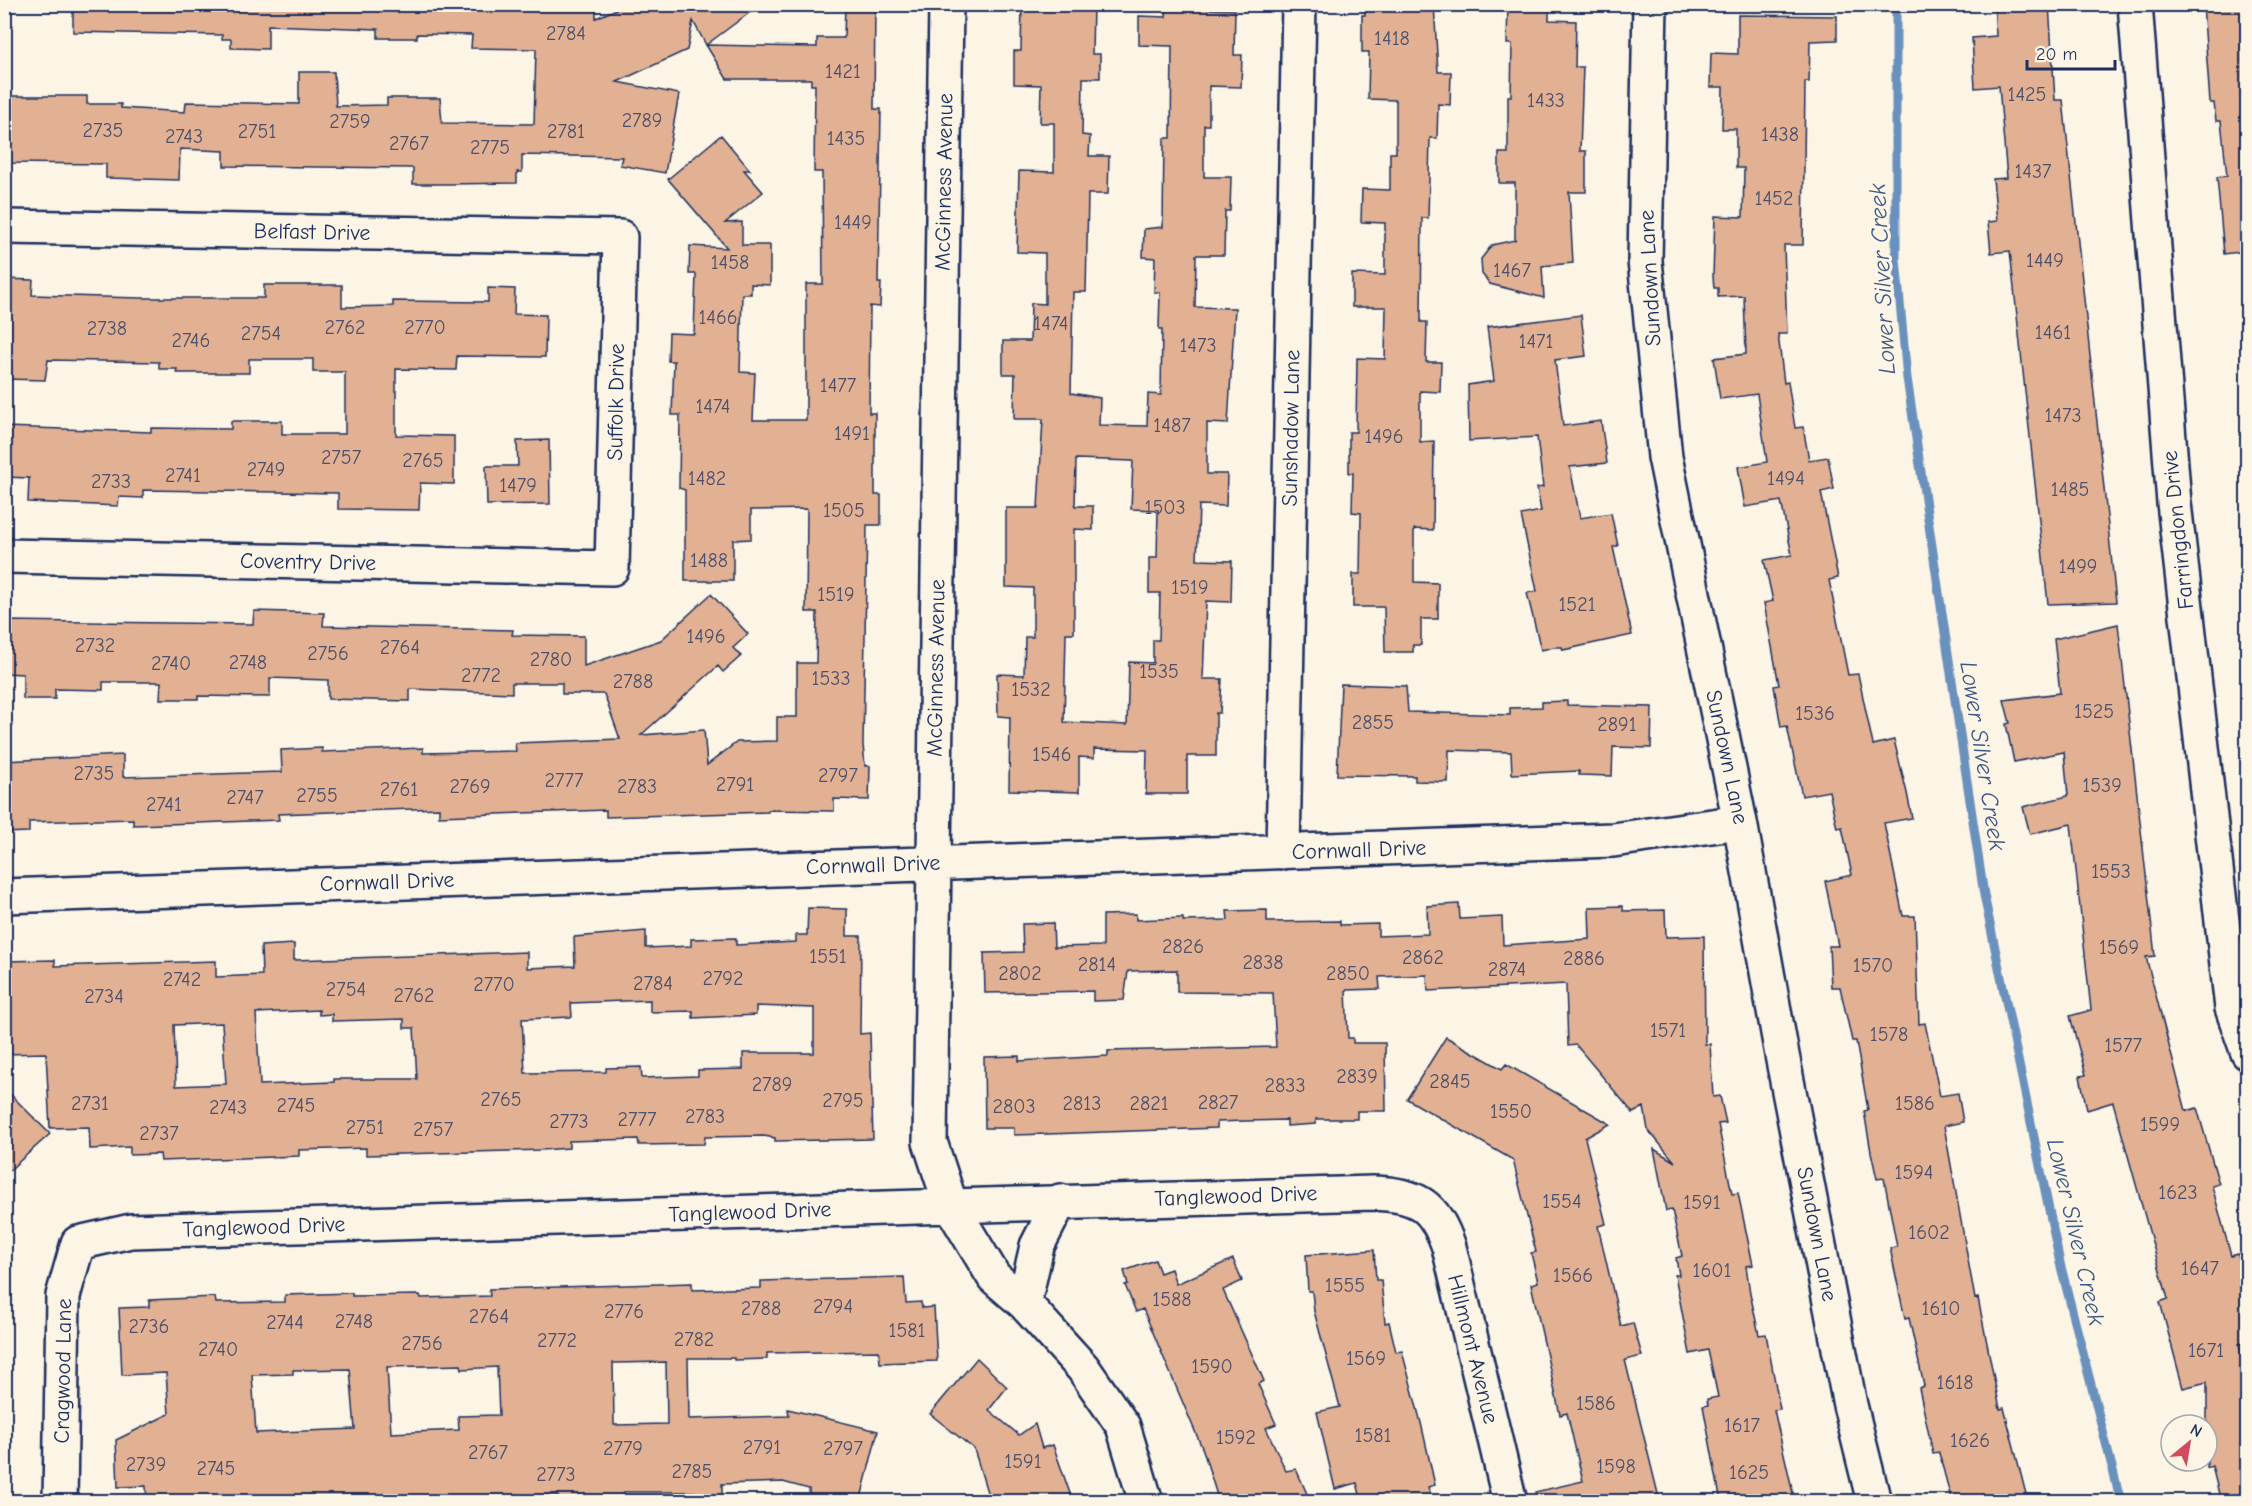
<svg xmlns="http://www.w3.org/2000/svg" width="2252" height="1506" viewBox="0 0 2252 1506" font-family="'Comic Neue',sans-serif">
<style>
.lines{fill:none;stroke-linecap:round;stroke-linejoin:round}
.stream{stroke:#6b91bd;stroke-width:9}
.building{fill:#e2b193;stroke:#1b2f5e;stroke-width:1.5;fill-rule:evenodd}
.minor-casing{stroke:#1b2f5e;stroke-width:38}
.minor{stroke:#fcf5e5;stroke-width:33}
.labels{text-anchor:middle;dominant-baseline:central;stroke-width:6;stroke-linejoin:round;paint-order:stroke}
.number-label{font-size:20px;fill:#4d506b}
.street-label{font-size:22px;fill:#1b2f5e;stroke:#fcf5e5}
.water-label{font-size:24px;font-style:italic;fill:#3c5886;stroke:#fcf5e5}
</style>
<rect width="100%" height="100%" fill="#fcf5e5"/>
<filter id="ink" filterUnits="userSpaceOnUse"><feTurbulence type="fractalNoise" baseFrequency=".0167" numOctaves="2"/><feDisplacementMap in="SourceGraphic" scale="12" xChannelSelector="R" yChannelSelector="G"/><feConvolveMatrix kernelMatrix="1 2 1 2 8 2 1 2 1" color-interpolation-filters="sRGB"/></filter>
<g filter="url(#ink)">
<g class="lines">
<path class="stream" d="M1896,4v255l11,119 77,517 76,368 61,239"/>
</g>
<path class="building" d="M73,4h523v14l32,-14h133l-55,41 -13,-24 -6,29 -70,32 62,12 -14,79 -45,-8 2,-8 -100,-2v17h-5v11l-72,1h-32v-16l-189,-2v-15l-44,-2 -1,31 -73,-2v-14l-102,-1v-67h83v8h34v4l64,4 1,-10 113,2v-32h35l2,34 51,-1v-7h53l2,25 92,1 2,-75 -65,-1 1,-13 -55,-1v4h-39v-9l-110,-4v24l-37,-1v-9h-9v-4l-149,-3z
M845,4h30l-1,105h7l-3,174h3l-1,24 -10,-1 -1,107h6v82h6v30h-14l-4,220 2,21h5l-1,34 -35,-1v12l-66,-1v2l-162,5v-7l-167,6v-8l-161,6 1,6 -82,3 -64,2v-6l-104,3v10l-25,1v-72l119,-6v22l159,-5 -1,-22 41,-2v4l101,-4v5l93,-2 -1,-8 105,-4 -16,-45h-42v-11h-50v10l-102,-4v12l-82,-2v-19l-58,-2v19l-72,-1v3h-38l1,-17h-58v8l-48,-1v10h-32v-25l-19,-1v-52l249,3 1,-13 70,2 -1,13 190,4 -1,5 72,1v30l77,-26 50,-46 37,40 -15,14 8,8 -18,16 -5,-6 -77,69 63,-5 3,35 30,-23 40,-1v-24h20v-54h19l1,-51h-11l1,-103 -56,1v29l-18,1v41h-48v-91l-6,-2 1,-73h-8l2,-54h-6l1,-28 25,1 2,-60h-7l1,-28 37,2 -59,-69 53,-44 29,35h-6l19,22 -38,31 17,-1v23h28v40l-19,-1v10h-9l-2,78 15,1 -2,47h53v-136h17l-1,-112h-8l1,-87h-4v-6h-84l-21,-34 111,2v-9h27z
M1022,4h71l-1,50h8v24h-17l-1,57 8,1 -1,20h20l-1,38h-20l-2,98h-13l-2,101 29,5 -1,27 48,1 1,-32 13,1 1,-66h-3l1,-37h-6l1,-34 -12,-1 1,-28 19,-2 1,-89h7l1,-92 -33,-1v-29l27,1 1,-13h40v5l28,1 -1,45h8l-1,32 -32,-1v39h-5v52h27l-1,34h-5l-1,44h-28l-1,52 40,1 -7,116 -21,-1v51h20l-1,32 -27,-1 -2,55 35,1 -1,41 -25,-1 -3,78h19l-2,34h-4v43h-29v38h-41l1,-44 -53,-1v9l-15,-1v35l-70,-2 1,-73 -12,-1 -1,-42 27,1 1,-38h8v-49l-27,-1v-79h32l5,-89h-29l1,-45h-12v-33h27l1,-38 14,1v-51l-28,-1 2,-81 35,1v-49h-14l1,-38 -27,-1v-33h7zM1076,459l57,2 -2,48 27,1 -1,48h-8v35h11l-1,47h-6v23l-24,-1 -2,63 -63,-3 2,-89h8v-104l19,1v-24h-18z
M1365,4h69l4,68h13l-1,33 -12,-1 -1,34h-7l-2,80h-6l-1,104h6l-1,40h15l-1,30 -20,-1v51l14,-1 -1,89 -19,-1v53l24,1v36h-17v26h-8v7h-28l-1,-45h-31v-33h7l1,-61 -9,-1 1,-39h-4v-41h7l1,-74 28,1 1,-52h-34v-33l33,1v-52l-24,-1 1,-33 28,1v-37h6v-53l-28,-1 1,-47h-7v-37h3z
M1508,4h41v16l27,1 -1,46h8l-3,84h6v41h-17l4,71 -31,3 2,32 -54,-14 -8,-10 -1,-15 11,-14 23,-5v-57h-16v-30h9v-57h3l1,-52h-5z
M1994,4h55l6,96h8l53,502 -68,2 -38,-353 -19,2 -3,-31 9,-1 -4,-42 14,-1 -8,-92 -24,2 -3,-50 24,-2z
M2203,4h44v247l-23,3 -7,-77 10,-1 -6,-55h-5l-2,-18h-4z
M1738,15l99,1v24l-27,1 -1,41h-4l-2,163h-19l3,89h-9l6,49 4,-1 7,46 8,-1 6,33 19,-3 6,32 -13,3 17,86 -9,2 19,95 10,-1 15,71 21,-5 13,53 5,25 -28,5 19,93h12l4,108 6,-1 15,73 18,-3 5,29 -19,4 31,173 3,-1 22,111 4,-1 24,94h-76l-13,-49 -6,1 -14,-66 5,-2 -15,-68 -4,1 -15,-71 7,-1 -13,-69 -7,1 -6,-27 -7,-41 4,-1 -12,-69h-4l-12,-54h-9l-2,-41h9l-13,-65 27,-6 -10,-48 -5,1 -8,-37 -27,5 -15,-70 -6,1 -7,-41 5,-1 -15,-82 9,-2 -9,-41 28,-5 -11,-54 -36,6 -7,-40 29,-5 -10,-68 -37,5 -6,-41 32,-4 -2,-58 -26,1v-9h-4l-1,-12 2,-60 28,1 1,-49h-8v-39h-14l1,-42h-13l1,-34 27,1z
M4,279l29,1 -1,15 107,3h125v-13h78v22l51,-1v-5l95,1v-14l27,1 -1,25 32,1 -1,42 -88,-1 -1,14 -60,-1v66l58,1v48l-34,-1 -1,27 -81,-1v-16l-195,-3v8l-24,-1 -1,9 -90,-4 1,-24 -25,-1v-50l147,5v-4l80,1v-8h51v13h63v-62h-32v-13h-64v14h-73l1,-4h-18v-7l-111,-2 -3,20 -41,-1z
M1581,315l5,41 -31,4 8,66 38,-5 6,42 -37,4 10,51 31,-5 7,33 -5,1 19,88 -69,15 -1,-3h-8l-13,3 -14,-57 10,-2 -16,-76 20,-4 -4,-23 6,-1 -6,-50 -68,4 -1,-56 26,-4 -7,-54z
M549,440l1,64 -63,1 -1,-39h32l-1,-25z
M2118,624l37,332 -9,1 40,154 11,-3 22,76 -7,2 19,70 7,-2 9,35v53l-8,2 8,33v125h-26l-9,-36 -5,2v-86l-24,6 -23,-86 8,-3 -55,-197 -26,8 -7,-34 6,-1 -16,-59 21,-6 -20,-186 -41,10 -7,-27 45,-11 -4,-44 -50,10 -8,-38 4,-1 -6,-23 56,-7 -6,-54z
M1341,684l65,2 2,26 102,3v-7l32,-1v-5l25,-1v4l85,2 -1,41 -38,-1 -1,29 -33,-1v-4l-67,3 -1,-22 -62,-2 -1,32 -33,-1v-5l-78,-1z
M1459,904l1,15 42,-2 1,28 87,-6 -1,-32 34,-1v5l42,-1 1,27 38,-1 1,108h5l3,53 7,-1 6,27 -8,1 14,70 6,-1 9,43 6,29 -7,1 4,27 9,42 7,-1 14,75 -6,1 21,92h-74l-18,-96 5,-1 -1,-6 11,-2 -10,-47 -18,4 -15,-79h4l-3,-17 6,-2 -10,-46 -6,1 -12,-62 21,13 -27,-32 -4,-23 -11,6 -57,-68 -8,1 -2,-62 -138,7 -1,-16 -48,2 1,12 -34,1 2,48h5v5h32l1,68h-29v8h-41v5l-29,2v-6l-42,1 -28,1v6l-169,6 -34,1v-7h-29l-1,-71 35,-1v5l89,-5v-5l168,-4 -3,-54 -96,-1v-22l-49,1 -4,29 -31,1v-10l-108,2 -1,-40 39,-1 -1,-28 31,-1 1,24 49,-1v-31l33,-1v6l47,-2v3l45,-1 -1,-9 40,-1v12l73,-1v4l38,-1v12l50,-2 -1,-28z
M808,908l39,1v27h14l-1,98 10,-1 3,106 -98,2v-3l-11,-2 -59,1 -1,7 -65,1 -1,-6 -69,2v7l-28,2 -175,5v-7l-67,2v6l-138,5 -1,-7 -30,1v-8l-40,2 -1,-22 -39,1 -4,-75 -42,1v-93l51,-1v6l161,-5v16l46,-2 -1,-29 33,-2v16l233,-8v16l48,-2 -1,-29 72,-6v17l45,-2v-7l45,-1v7l60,-3v-7h11zM650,1000v12l43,-1v7l63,-3v-9l58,2v45h-71v16l-45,1v6l-56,2 -1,-11 -35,1v4l-81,1 -3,-54 50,-2 -1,-14zM319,1010v5l13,-1v7l72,-2v9h10l3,51h-83v3l-74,3 -4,-72zM222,1023l4,61 -50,2 -2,-61z
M1446,1037l56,32 4,-5 104,60 -25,14 21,86 -8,2 23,100 12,-3 9,33 -17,4 35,142h-123l-2,-10 48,-11 -16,-68 -7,2 -29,-131 7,-2 -7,-29 5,-1 -23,-92 -106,-61z
M4,1088l46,46 -46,41z
M1374,1250l2,30h5l4,43 4,-1 7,30 6,-1 19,72 14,62 -7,2 4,15h-70l-5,-19 -22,6 -18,-77 23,-5 -26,-96 -2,-20h-4l-2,-36z
M1233,1259l9,22 -19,9 41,91 -6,3 18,40 -10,4 20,43 10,-2 12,27 -23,6h-66l-16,-52 -60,-141 -7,3 -11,-27 3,-1 -4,-13 31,-11 5,13 11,-4 5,15z
M904,1277l2,26 15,-1 1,6 12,-1 3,54 -57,2 -1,-12 -112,2v6l-33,1v-2h-46l1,61 100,-3 -1,-7 90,22 -18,71h-50l-1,-13 -26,-7 -61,2v13h-28v-5h-70v8l-38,2h-28v-7l-69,3v4h-342l-1,-16 -28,1 -2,-47 53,-26 -3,-41 -44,2 -3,-67 30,-1v-7l66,-3 1,6 69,-1v-7l67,-2v3l68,-1 1,3 69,-2 -1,-7 203,-6v7l69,-2v-7zM666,1362l1,62 -53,1 -1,-62zM461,1365l1,4 35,-2 2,48 -41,1 1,14 -68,3 -4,-66zM350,1369l5,60 -99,4 -4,-58 41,-1v-4z
M977,1358l30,29 -18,23 30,25 16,-11 7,24 11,-3 20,57h-83l-16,-53 -44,-35z"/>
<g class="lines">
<g class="minor-casing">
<path id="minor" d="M946,4l-16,1138 21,64 43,71 30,26 59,65 40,58 23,76
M1650,4l-5,257 20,196 75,365 42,233 68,350 24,97
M2135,4l39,499 58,505 16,45
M4,227l616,10 -8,331 -608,-12
M1283,852l16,-848
M4,896l1609,-56 127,-18
M1024,1303l13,-57 23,-45
M60,1502l3,-206 15,-53 53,-12 1242,-38c45,2 61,11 76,54l61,255"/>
</g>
<use href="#minor" class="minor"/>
</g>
</g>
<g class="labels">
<g class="number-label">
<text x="566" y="33">2784</text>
<text x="1392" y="38">1418</text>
<text x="843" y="71">1421</text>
<text x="2027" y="94">1425</text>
<text x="1546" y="100">1433</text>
<text x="642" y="120">2789</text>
<text x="350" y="121">2759</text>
<text x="103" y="130">2735</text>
<text x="257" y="131">2751</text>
<text x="566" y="131">2781</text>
<text x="1780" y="134">1438</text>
<text x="184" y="136">2743</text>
<text x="846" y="138">1435</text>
<text x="409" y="143">2767</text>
<text x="490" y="147">2775</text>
<text x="2033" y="171">1437</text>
<text x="1774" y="198">1452</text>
<text x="853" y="222">1449</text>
<text x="2045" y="260">1449</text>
<text x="730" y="262">1458</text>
<text x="1512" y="270">1467</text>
<text x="718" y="317">1466</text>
<text x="1051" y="323">1474</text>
<text x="345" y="327">2762</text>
<text x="425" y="327">2770</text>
<text x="107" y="328">2738</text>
<text x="2053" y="332">1461</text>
<text x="261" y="333">2754</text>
<text x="191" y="340">2746</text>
<text x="1536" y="341">1471</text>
<text x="1198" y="345">1473</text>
<text x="838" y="385">1477</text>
<text x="713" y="406">1474</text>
<text x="2063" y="415">1473</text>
<text x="1172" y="425">1487</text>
<text x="852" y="433">1491</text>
<text x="1384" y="436">1496</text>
<text x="341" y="457">2757</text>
<text x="423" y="460">2765</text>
<text x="266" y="469">2749</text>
<text x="183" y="475">2741</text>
<text x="707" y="478">1482</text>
<text x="1786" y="478">1494</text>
<text x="111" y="481">2733</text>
<text x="518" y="485">1479</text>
<text x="2070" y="489">1485</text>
<text x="1165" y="507">1503</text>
<text x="844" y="510">1505</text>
<text x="709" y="560">1488</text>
<text x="2078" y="566">1499</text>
<text x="1190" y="587">1519</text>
<text x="836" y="594">1519</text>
<text x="1577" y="604">1521</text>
<text x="706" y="636">1496</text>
<text x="95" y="645">2732</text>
<text x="400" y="647">2764</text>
<text x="328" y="653">2756</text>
<text x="551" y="659">2780</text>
<text x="248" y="662">2748</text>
<text x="171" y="663">2740</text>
<text x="1159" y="671">1535</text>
<text x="481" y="675">2772</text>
<text x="831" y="678">1533</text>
<text x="633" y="681">2788</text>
<text x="1031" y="689">1532</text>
<text x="2094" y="711">1525</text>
<text x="1815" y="713">1536</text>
<text x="1373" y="722">2855</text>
<text x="1617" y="724">2891</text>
<text x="1052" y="754">1546</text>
<text x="94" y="773">2735</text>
<text x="838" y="775">2797</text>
<text x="564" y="780">2777</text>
<text x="735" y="784">2791</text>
<text x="2102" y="785">1539</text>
<text x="470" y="786">2769</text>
<text x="637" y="786">2783</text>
<text x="399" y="789">2761</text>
<text x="317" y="795">2755</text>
<text x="245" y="797">2747</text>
<text x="164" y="804">2741</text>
<text x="2111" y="871">1553</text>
<text x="1183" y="946">2826</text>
<text x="2119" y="947">1569</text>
<text x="828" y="956">1551</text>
<text x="1423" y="957">2862</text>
<text x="1584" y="958">2886</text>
<text x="1263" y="962">2838</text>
<text x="1097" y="964">2814</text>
<text x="1873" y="965">1570</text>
<text x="1507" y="969">2874</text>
<text x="1020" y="973">2802</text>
<text x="1348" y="973">2850</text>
<text x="723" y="978">2792</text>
<text x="182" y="979">2742</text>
<text x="653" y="983">2784</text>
<text x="494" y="984">2770</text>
<text x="346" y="989">2754</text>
<text x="414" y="995">2762</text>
<text x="104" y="996">2734</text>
<text x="1668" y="1030">1571</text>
<text x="1889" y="1034">1578</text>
<text x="2123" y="1045">1577</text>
<text x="1357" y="1076">2839</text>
<text x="1450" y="1081">2845</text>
<text x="772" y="1084">2789</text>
<text x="1285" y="1085">2833</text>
<text x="501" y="1099">2765</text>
<text x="843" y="1100">2795</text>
<text x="1218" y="1102">2827</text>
<text x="90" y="1103">2731</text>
<text x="1082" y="1103">2813</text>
<text x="1149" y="1103">2821</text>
<text x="1915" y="1103">1586</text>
<text x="296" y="1105">2745</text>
<text x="1014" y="1106">2803</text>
<text x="228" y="1107">2743</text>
<text x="1511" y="1111">1550</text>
<text x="705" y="1116">2783</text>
<text x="637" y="1119">2777</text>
<text x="569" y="1121">2773</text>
<text x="2160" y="1124">1599</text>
<text x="365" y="1127">2751</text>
<text x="433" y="1129">2757</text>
<text x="159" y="1133">2737</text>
<text x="1914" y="1172">1594</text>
<text x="2178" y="1192">1623</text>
<text x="1562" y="1201">1554</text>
<text x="1702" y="1202">1591</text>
<text x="1929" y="1232">1602</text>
<text x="2200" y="1268">1647</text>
<text x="1712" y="1270">1601</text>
<text x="1573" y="1275">1566</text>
<text x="1345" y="1285">1555</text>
<text x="1172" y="1299">1588</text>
<text x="833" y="1306">2794</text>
<text x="761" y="1308">2788</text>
<text x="1941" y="1308">1610</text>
<text x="624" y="1311">2776</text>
<text x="489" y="1316">2764</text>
<text x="354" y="1321">2748</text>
<text x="285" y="1322">2744</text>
<text x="149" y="1326">2736</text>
<text x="907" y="1330">1581</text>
<text x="694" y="1339">2782</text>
<text x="557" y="1340">2772</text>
<text x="422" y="1343">2756</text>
<text x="218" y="1349">2740</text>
<text x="2206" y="1350">1671</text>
<text x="1366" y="1358">1569</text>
<text x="1212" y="1366">1590</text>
<text x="1955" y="1382">1618</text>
<text x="1596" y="1403">1586</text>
<text x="1742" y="1425">1617</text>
<text x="1373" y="1435">1581</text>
<text x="1236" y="1437">1592</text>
<text x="1970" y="1440">1626</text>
<text x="762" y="1447">2791</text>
<text x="623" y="1448">2779</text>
<text x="843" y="1448">2797</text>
<text x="488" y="1452">2767</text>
<text x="1023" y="1461">1591</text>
<text x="146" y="1464">2739</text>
<text x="1616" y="1466">1598</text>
<text x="216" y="1468">2745</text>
<text x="692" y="1471">2785</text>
<text x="1749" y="1472">1625</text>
<text x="556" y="1474">2773</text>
</g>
<g class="street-label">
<text transform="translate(944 182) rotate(-89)">McGinness Avenue</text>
<text transform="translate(312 232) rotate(1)">Belfast Drive</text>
<text transform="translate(1650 278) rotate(-93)">Sundown Lane</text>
<text transform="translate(616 402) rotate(-89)">Suffolk Drive</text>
<text transform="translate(1291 428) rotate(-89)">Sunshadow Lane</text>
<text transform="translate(2178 530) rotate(-96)">Farringdon Drive</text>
<text transform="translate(308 562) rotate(1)">Coventry Drive</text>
<text transform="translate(936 668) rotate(-89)">McGinness Avenue</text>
<text transform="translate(1727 757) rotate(78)">Sundown Lane</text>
<text transform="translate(1359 850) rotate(-2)">Cornwall Drive</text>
<text transform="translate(873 865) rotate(-2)">Cornwall Drive</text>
<text transform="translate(387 882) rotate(-2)">Cornwall Drive</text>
<text transform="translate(1236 1196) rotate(-2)">Tanglewood Drive</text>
<text transform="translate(750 1212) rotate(-2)">Tanglewood Drive</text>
<text transform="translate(264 1227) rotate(-2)">Tanglewood Drive</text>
<text transform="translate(1817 1234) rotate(79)">Sundown Lane</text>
<text transform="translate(1473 1349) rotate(76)">Hillmont Avenue</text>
<text transform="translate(63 1371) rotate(-89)">Cragwood Lane</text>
</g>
<g class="water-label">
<text transform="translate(1882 279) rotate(-93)">Lower Silver Creek</text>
<text transform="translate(1983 756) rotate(81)">Lower Silver Creek</text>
<text transform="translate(2076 1232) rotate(77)">Lower Silver Creek</text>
</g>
</g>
<rect width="2252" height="1506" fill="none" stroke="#fcf5e5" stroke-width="24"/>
<rect x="12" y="12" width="2228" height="1482" fill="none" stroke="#1b2f5e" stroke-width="2" filter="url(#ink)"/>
<g transform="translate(2189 1443) rotate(30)"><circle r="28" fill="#fcf5e5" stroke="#a2a6af" stroke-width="1.5"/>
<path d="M0-4.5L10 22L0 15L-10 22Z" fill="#d1495b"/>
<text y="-9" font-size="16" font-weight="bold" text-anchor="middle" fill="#1b2f5e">N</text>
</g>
<path d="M2027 60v9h88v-9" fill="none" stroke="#1b2f5e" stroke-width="3"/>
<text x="2036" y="60" font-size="18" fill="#1b2f5e" stroke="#fcf5e5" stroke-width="4.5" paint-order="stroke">20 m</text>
</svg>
